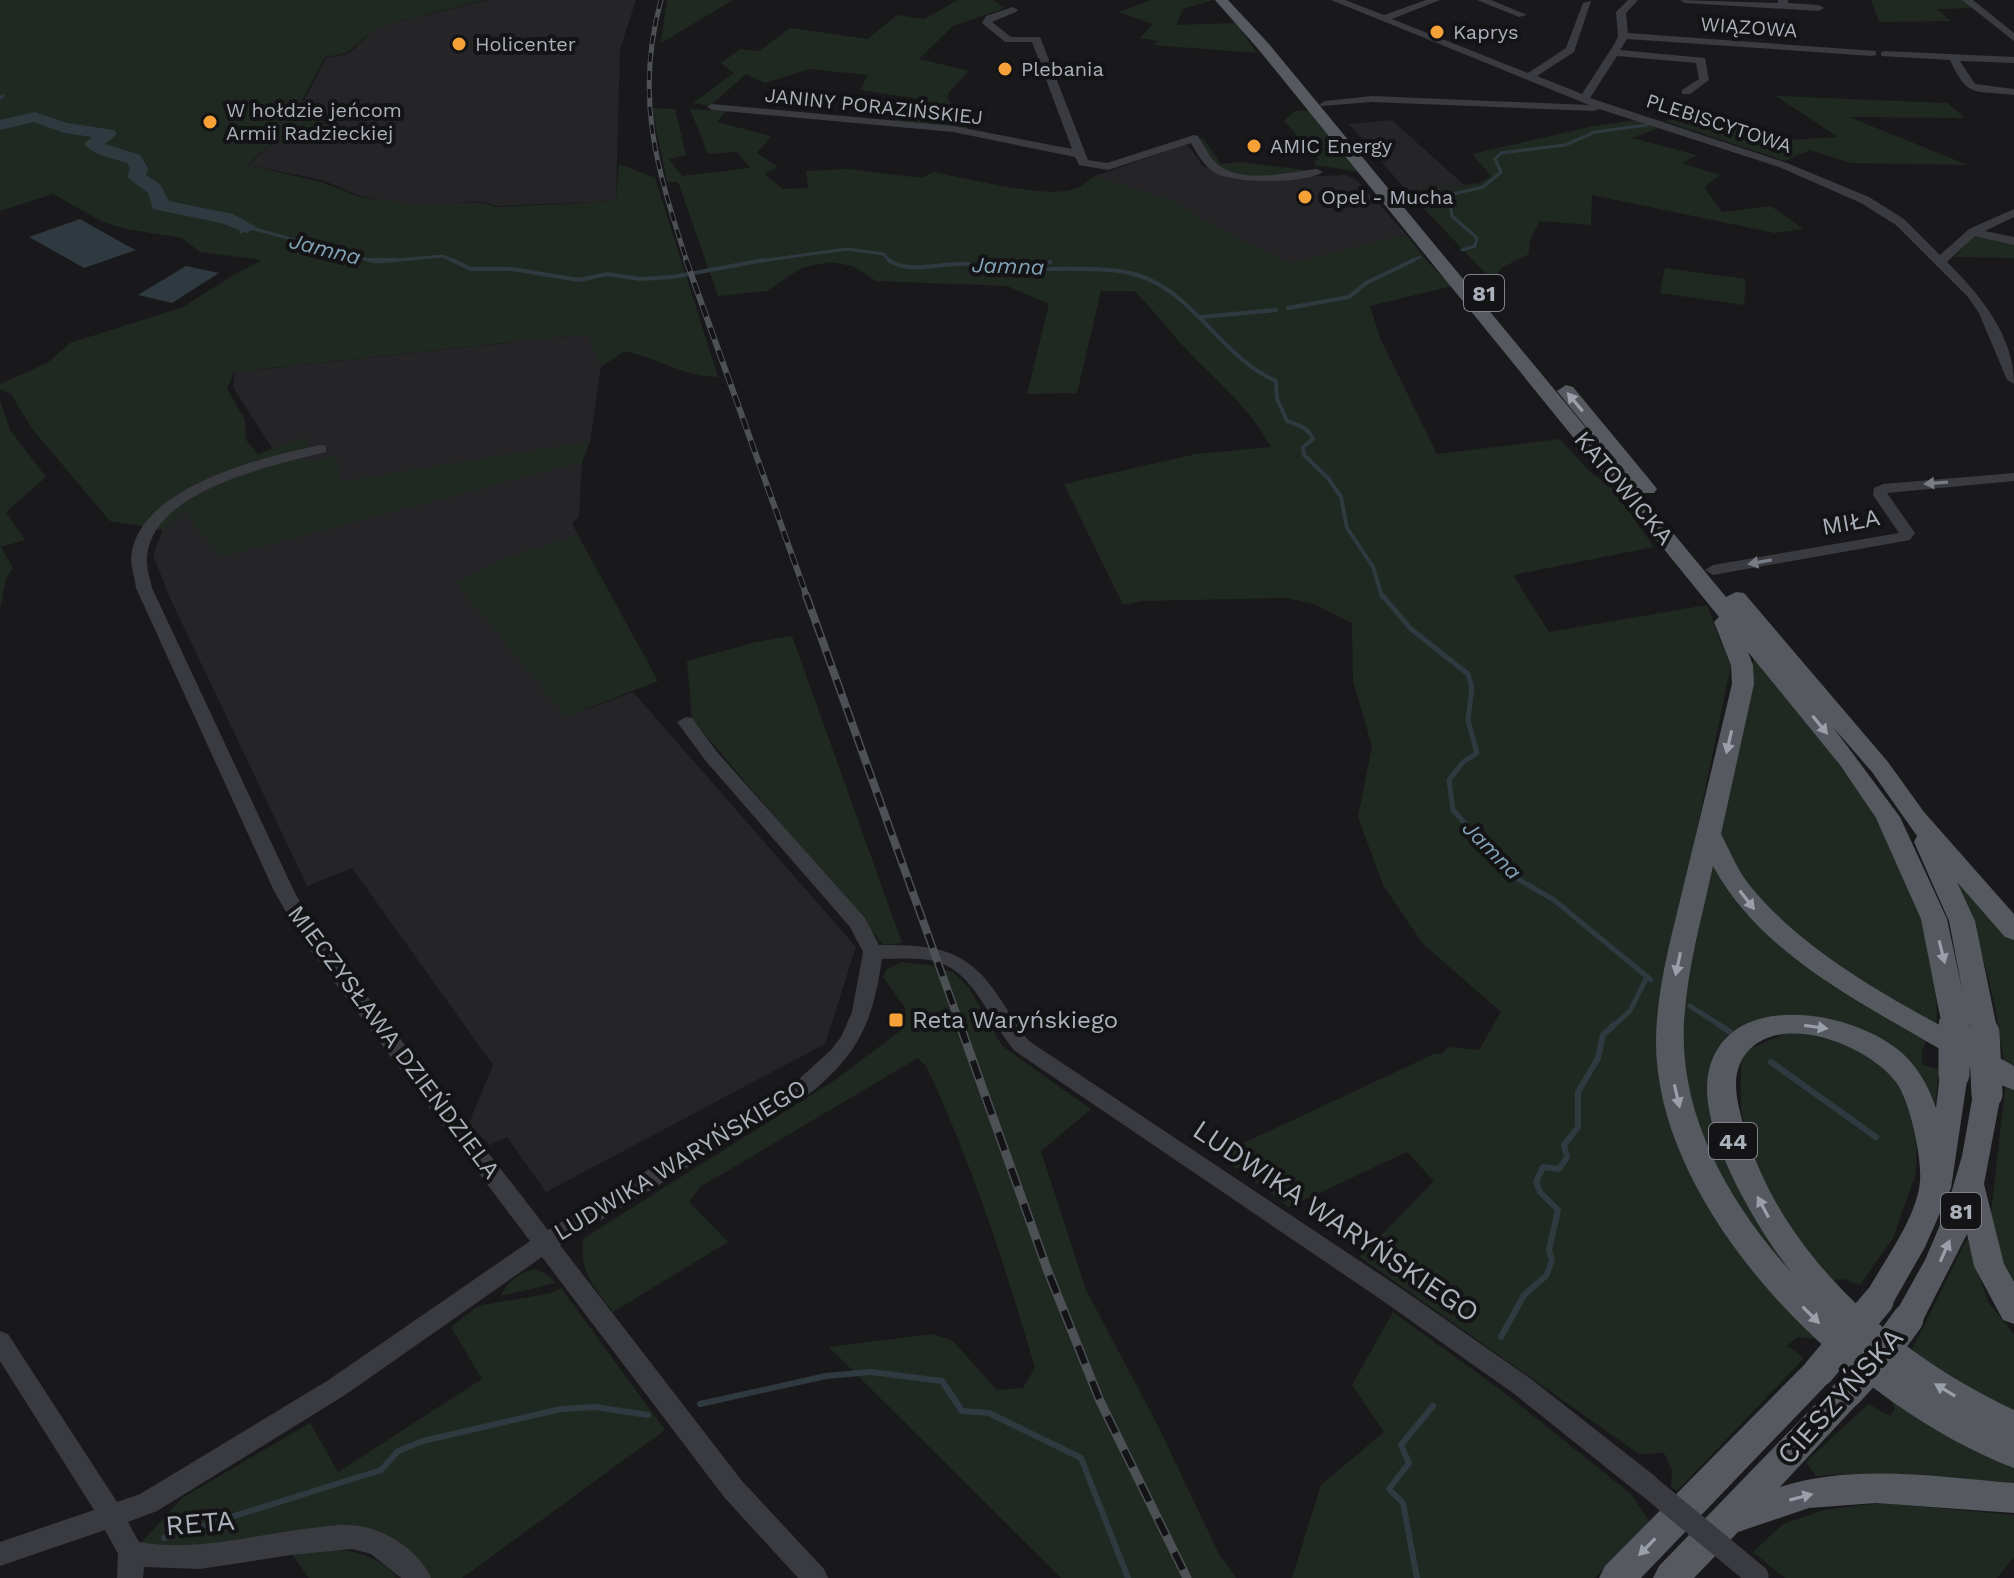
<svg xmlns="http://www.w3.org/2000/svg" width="2014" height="1578" viewBox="0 0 2014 1578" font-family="'Work Sans',sans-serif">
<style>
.built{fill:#252528}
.green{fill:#202921}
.water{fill:#2e3a40}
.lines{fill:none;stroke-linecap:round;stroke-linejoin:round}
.stream-far3{stroke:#2e3a40;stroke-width:3}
.stream-far2{stroke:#2e3a40;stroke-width:4}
.stream-far1{stroke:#2e3a40;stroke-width:5}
.stream{stroke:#2e3a40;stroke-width:6}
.river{fill:#2e3a40;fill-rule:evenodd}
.minor{fill:#3a3b40;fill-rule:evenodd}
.major{fill:#56595f;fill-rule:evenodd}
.rail-far3-casing{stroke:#4d5055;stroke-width:5}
.rail-far2-casing{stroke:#4d5055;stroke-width:6}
.rail-far1-casing{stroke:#4d5055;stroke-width:8}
.rail-casing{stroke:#4d5055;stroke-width:9}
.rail-far3{stroke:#141416;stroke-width:3;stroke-dasharray:9;stroke-linecap:butt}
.rail-far2{stroke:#141416;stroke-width:4;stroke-dasharray:12;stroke-linecap:butt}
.rail-far1{stroke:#141416;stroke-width:5;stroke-dasharray:15;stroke-linecap:butt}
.rail{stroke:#141416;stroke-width:6;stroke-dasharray:19;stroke-linecap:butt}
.minor-bridge{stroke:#3a3b40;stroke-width:23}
.major-bridge-far1{stroke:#56595f;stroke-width:24}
.major-bridge{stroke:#56595f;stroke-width:31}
.oneway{fill:#9a9fa9}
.oneway2{fill:#787c84}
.poi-dot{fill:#f5a137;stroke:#141416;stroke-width:3}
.labels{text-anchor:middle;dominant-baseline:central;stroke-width:8;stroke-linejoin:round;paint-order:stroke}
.far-street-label{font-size:20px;fill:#abb1bb;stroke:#141416}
.far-poi-label{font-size:20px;fill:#abb1bb;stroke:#141416;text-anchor:start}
.far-water-label{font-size:22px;font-style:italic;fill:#82a3b6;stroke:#141416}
.shield{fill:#141416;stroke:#7e828a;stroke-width:2}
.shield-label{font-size:22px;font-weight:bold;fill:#abb1bb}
.street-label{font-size:24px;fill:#abb1bb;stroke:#141416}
.poi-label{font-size:24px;fill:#abb1bb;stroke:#141416;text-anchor:start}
.near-street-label{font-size:28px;fill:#abb1bb;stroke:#141416}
</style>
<rect width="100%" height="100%" fill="#19191b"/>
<path class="built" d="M487,0h149l-16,49 -4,152 -119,5 -13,-4 -80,2 -44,-8 -38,-16 -74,-15 26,-23h39l13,-22 -31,-2 31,-60 22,-4 29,-27z
M1392,120l72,65 -57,6 -58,-67z
M1187,144l16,22 34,13 109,-4 11,5 49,54 -116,29 -52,-24 -68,-39 -75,-24z
M589,334l12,33 -11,74 -251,41 -32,-22 -1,-21 -34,9 -39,-61 2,-15z
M582,462l-3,54 -7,8 6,11 -67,21 55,161 67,-25 223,255 -31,97 -279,148 -39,-55 -17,8 -22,-20 25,-60 -141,-197 -45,18 -137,-288 -17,-43 10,-25 20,-19 39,46z"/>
<path class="green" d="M0,0h484l-107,27 -30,26 -22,4 -32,61 32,3 -13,21h-39l-26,23 74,17 39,15 44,6h80l12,4 120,-6 3,-37 36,14 63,199c-37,-1 -59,-19 -94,-26l-23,16 -13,-33 -354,38 -7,17 18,31 1,20 12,15 14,-7 34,-10 1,22 30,-3 2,25 251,-41 -8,21 -360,95 -39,-46 -20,19 -53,-9 -77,-91 -22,-36 -11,-5v-5l47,-21 23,-20 113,-36 49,-31 30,-16 -62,-8 -18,-14 -56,-9 -23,-7 -50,-28 -53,17z
M667,0h66l-72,43z
M958,0h35l12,8 -52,18 -34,33 50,12 -20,21 -2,6 21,31 -75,-6 26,-24 -59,-9 8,-15 -59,-6 -44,14 -19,-9 -36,32 -17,-3 41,-30 -13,-10 19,-14 19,2 31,-23 78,11 29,-24 27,4z
M1151,0h63l-31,9 -7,16 60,-2 21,30 -104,-8 5,-4 -18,-3 13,-14 -34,-12z
M1871,0h93l14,8 -41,1 14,12 -72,1z
M1776,96l171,7 18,15 -116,-1 119,48 -117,-2 -41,-13 -25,11 -121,-40 43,-4 82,23 49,-3z
M652,108l23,1 11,46 -17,4 13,17 68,-8 -13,-16 -29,2 -18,-45 36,2 -9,11 54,14 -14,17 21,14 -14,7 19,15 25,-1 -2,-17 42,-2 74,9 11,-6c33,6 112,27 141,17 8,-2 14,-9 21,-13l75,24 68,39 52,24 116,-29 21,27 25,25 -82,20 10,32 57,116 123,-15 31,34 18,11 45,63 -141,28 36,57 158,-27 14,38 11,17 -50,241 -5,228 140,206 -3,4 -16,-2 -11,9 17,12 -127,133 -6,-4 1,-17 -8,-17 -25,1 -279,-197 74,-76 -27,-29 -118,55 -71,-52 216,-101h8l6,-7 31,3 22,-38 -78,-68 -40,-59 -25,-68 14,-71 -19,-65 -1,-58 -38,-19 -27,-6 -145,3 -19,4 -59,-121 132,-30 75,-7c-24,-44 -62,-72 -95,-109 -14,-16 -26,-32 -42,-47h-33l-24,102 -50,1 22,-90 -42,-18 -131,-5 -23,-15 -23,-4 -29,6 -34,23 -49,5 -40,-114h-11z
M1308,110l51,62 -43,-7 -2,-4 5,-1 -35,-39 11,-10z
M1635,120l29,6 -32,12 65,17 -15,8 38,12 -16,12 18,25 49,-6 32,23 -28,4 -183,-38 -1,30 -51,-4 -10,19 -1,14 -28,14 -8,13 -86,-90 74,-8 10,-7 -19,-22 122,-28z
M1203,138l18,26 19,-2 65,8c-17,8 -74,9 -88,-4 -7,-7 -12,-19 -18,-27z
M1974,235l40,9v14l-59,-1z
M1665,268l81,11 -2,26 -84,-12z
M0,400l10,30 36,47 -40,35 19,28 -24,7 12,21 -7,11 -6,30z
M578,535l80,146 -92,36 -110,-134 55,-27z
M792,636l110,307 -18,2 -192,-226 -5,-58 69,-19z
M1754,658c86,105 193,225 182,370l-94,-57 -79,-61 -48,-77z
M1712,861l27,44 28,29 168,109 -9,-1 -4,9v14l17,4 -4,37c-32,-55 -77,-89 -142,-89 -15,0 -35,0 -47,12 -11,12 -23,44 -31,59l106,212 -55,-47 -74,-126 -14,-99z
M1951,870l63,70v131l-10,-6c-8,-69 -25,-131 -53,-195z
M901,962l27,3 25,7 16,16 33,58 89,63 -50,42 45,139 71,134 62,130 17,24h-175l-232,-231 103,-13 20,6 45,50 26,-2 12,-20c-30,-103 -63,-205 -109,-302l-8,-8 -218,129 -11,15 39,40 -115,70c-18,-23 -36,-43 -29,-74l251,-158 69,-52 2,-19 -23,-32 4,-8z
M1813,1030l48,18 42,36 14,53 -1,36 -23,65 -33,47 -16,-6 -14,1 -31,-33 -49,-88 -9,-51v-45l6,-13 42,-18z
M2006,1081l8,5v207l-25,-62z
M1967,1239l21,63 26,32v81l-50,-25 -52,-40z
M536,1269l12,6 8,8 -55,13c6,-14 19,-24 35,-27z
M561,1288l104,142 -203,148h-33l-44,-42 -172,16 -72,-9 41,-45 128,-75 28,49 144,-93 -31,-52 27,-21 73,-13z
M1393,1312l109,79 129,103 19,28 -56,56h-302l29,-93 63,-53 -32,-47z
M1882,1388l132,75v26c-66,-9 -131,-18 -198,-13l-10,-14 62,-58 22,12 5,-7 -3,-7 -13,-10z
M1880,1503l134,12v42l-17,21h-212l-32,-26 30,-28 41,-14z
M289,1550c41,0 79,-6 109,28h-89z"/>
<path class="water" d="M80,219l48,27 8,4 -52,18 -55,-31z
M186,266l33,7 -47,30 -34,-8z"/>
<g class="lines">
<path class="stream-far3" d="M0,98l3,-2
M241,232l6,-5 129,35 67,-6 13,6
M1462,250l13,-4 2,-8 -25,-22 -3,-21 34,-8 18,-15 -6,-13 6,-6 64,-8 30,-13 52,-7
M753,262l94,-13 37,5 6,8
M1409,262l11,-5"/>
<path class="stream-far2" d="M369,260h28
M452,260l19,9h41l67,11 28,-6 33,5 33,-2 91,-17
M889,260c20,15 54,2 77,4 10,1 20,5 30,5 41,2 83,-3 123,2 70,8 98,85 157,110l1,18 10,22c11,4 21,6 26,18l-10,8 1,8 24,23 13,19 6,31 26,39 9,30
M1037,269l13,-7
M1288,308l61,-11 17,-14 48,-23
M1202,317l74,-7"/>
<path class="stream-far1" d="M1382,595l29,34 57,45 4,14 -4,32 9,33 -14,9 -14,18 4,30 58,65 43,25 97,80
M1690,1006l33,21
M1612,1027l18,-16 17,-34"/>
<path class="stream" d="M1719,1025l11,7
M1771,1062l105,75
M1501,1337l23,-42 22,-19 6,-15 -3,-11 9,-40 -18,-18 -4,-10 7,-15 16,2 8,-12 -3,-12 14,-18v-35l20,-34 5,-23 11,-10
M700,1404l126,-28 45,-4 71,9 20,30 27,2 92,45 47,120
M164,1538l217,-68 17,-19 25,-10 138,-32 34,-2 53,8
M1417,1578l-14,-75 -14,-14 20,-26 -8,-18 32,-39"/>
<path class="river" d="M35,112l32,11 47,7 3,4 -12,10 35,11 8,13 -2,7 14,9 9,17 64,13 23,13 -9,6 -26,-10 -68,-14 -5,-16 -21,-16 3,-9 -3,-5c-15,-5 -32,-7 -43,-19l8,-7 -28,-4 -30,-11 -34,8v-10z"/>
<path class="minor" d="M1331,0h14l39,15 42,-15h14l-48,19 136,54 38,-25 17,-45 8,-2 -17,51 -37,24 45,18 33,-51 3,-7 -2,-24 12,-12h10l-12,13 2,20 248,18v4l-4,1 -245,-17 -7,11 85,8 4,22 -19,14h-8v-4l17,-11 -3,-16 -79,-7 -27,42 197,65 82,34 35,22 36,36 29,-26 45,-20v8l-29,14 29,6v8l-39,-9 -28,26c33,33 67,73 67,122l-7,-4 -28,-67 -11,-16 -72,-72 -35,-22 -82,-36 -180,-58 -5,2 -222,-9 -51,4 -1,-2 5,-3 47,-5 217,9z
M1477,0h14l36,15 -8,2z
M1680,0l98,3v-3h10v3l31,2 5,3 -5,3 -134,-8z
M1962,0h11l41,33v8z
M1013,7l5,3 -2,2 -24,10 19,15h29l48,123 19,3 87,-28 4,1c6,9 10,19 18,27 24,22 72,9 101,6l6,3c-19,12 -87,12 -108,1 -11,-7 -18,-19 -24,-30l-83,27 -29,-5 -4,-8 -122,-25 -241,-22 -5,-3 5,-3 241,22 119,23 -40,-107h-27l-23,-19 4,-7z
M1885,51l129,6v6l-54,-2 15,23 39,5v6c-40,-5 -46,4 -64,-35l-69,-4v-4z
M321,445l5,1v6c-52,13 -174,38 -179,105 -1,9 3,22 5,31l142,303 21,38 233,301 251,-151 32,-29 10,-13 11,-25 11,-60 -13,-25 -145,-167 -28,-38 9,-5 6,1 25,34 148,166 14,27c58,0 89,3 122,55 9,14 17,28 28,41l370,246 132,92 125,98 4,8 -4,8 -9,3 -9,-3 -125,-100 -130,-92 -368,-250c-25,-28 -38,-76 -77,-89 -17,-5 -38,-3 -56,-3 -9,60 -21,92 -69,132l-253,154 182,236 82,88 4,9h-30l-74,-81 -182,-240 -197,138 -188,116 -29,11 11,20c56,10 110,-6 165,-13 17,-2 37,-6 55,-3 28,4 61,26 72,52h-30l-30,-24 -19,-5 -61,6 -91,14 -56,-2 -1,11h-26l1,-24 -13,-24 -105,36v-24l94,-32 -94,-149v-30l8,3 109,168 23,-8 187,-113 203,-140 -229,-303 -27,-47 -138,-303c-1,-9 -5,-21 -5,-30 5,-71 135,-102 190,-113z
M2014,473v8l-127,12 28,40 -5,7 -197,35 -8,-5 8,-5 186,-32 -26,-38 1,-7 9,-4z"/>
<path class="major" d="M1215,0h13l41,44 360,436 -72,-89 9,-6 7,2 81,98 3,4 -3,4h-14l86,104 10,-5 8,1 144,169 36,50 90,102v26l-9,-3 -48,-55 18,39 23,112 -4,7 -10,3 -10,-3 -7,-23 -3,6 -10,3 -10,-3 -4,-7 -19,-97 -45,-101 -36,-53 -92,-113 5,13 1,19 -33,150c9,17 17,38 30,53 65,79 175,129 263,179v24c-28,-9 -55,-30 -81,-45 -81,-47 -174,-94 -220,-179 -11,51 -26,103 -29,156 -5,95 46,182 108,251 -34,-43 -97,-146 -83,-203 20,-81 139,-59 187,-22 20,15 32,37 40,60l4,-34 4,-7 10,-3 10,3 4,7 -17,114 -26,59 -36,63 -11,4 -11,-4 -5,-9c17,-34 55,-81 58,-120 2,-24 -10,-80 -24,-99 -27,-36 -109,-69 -146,-33 -21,21 -14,49 -7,74 36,132 152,231 271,287v58c-156,-58 -360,-252 -358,-429 1,-53 16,-104 28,-155 16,-66 32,-133 48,-200l-1,-19 -17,-43 5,-5 -460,-567zM1833,727l39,45 45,64 -3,6 35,79 14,73 -16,-75 -47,-102z
M1987,1083l10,3 4,8 -17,90 20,80 10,18v42l-11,-4 -29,-54 -7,-32 -48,94 -11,4 -11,-4 -5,-9 33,-59 21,-49 16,-55 11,-62 4,-8z
M1819,1357l11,4 5,10 -5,10 -189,197h-42l6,-12 203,-205z
M1848,1378l11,4 5,10 -5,10 -79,85c75,-24 157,-10 234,-4v30l-138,-10 -67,5 -71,24 -44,46h-41l6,-12 178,-184z"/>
<g class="rail-far3-casing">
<path id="rail-far3" d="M661,0c-27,98 -4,168 26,262"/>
</g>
<g class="rail-far2-casing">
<path id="rail-far2" d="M686,260l121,337"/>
</g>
<g class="rail-far1-casing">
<path id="rail-far1" d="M806,595l155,432"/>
</g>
<g class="rail-casing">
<path id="rail" d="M960,1025l87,244 53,132 87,177"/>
</g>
<use href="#rail-far3" class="rail-far3"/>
<use href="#rail-far2" class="rail-far2"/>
<use href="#rail-far1" class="rail-far1"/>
<use href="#rail" class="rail"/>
<path class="minor-bridge" d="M1647,1485l110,91"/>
<path class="major-bridge-far1" d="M1954,1016v11"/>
<path class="major-bridge" d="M1954,1025v49
M1984,1033l3,61
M1819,1371l59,-70
M1848,1392l32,-35 28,-38"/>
</g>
<defs><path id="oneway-solid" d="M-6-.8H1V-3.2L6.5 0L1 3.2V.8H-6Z" transform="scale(2)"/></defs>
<g class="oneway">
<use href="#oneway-solid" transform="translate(1575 402) rotate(-130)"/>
<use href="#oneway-solid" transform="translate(1820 725) rotate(51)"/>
<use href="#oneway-solid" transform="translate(1729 742) rotate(103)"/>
<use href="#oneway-solid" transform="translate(1747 900) rotate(52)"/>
<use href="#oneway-solid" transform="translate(1942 952) rotate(76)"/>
<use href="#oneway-solid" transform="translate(1678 964) rotate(102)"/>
<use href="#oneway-solid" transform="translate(1816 1027) rotate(8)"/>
<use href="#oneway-solid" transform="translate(1677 1096) rotate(77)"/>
<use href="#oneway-solid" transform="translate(1763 1207) rotate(-118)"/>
<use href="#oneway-solid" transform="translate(1945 1251) rotate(-66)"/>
<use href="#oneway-solid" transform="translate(1811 1315) rotate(45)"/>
<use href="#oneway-solid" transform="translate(1945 1390) rotate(-149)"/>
<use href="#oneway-solid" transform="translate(1801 1497) rotate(-15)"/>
<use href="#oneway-solid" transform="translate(1647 1547) rotate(134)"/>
</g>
<g class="oneway2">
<use href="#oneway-solid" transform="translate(1936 483) rotate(176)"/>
<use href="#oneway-solid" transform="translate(1760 562) rotate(170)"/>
</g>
<g class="poi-dot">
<circle cx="1437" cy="32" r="8"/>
<circle cx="459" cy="44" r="8"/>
<circle cx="1005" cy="69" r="8"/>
<circle cx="210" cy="122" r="8"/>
<circle cx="1254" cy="146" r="8"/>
<circle cx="1305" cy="197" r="8"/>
<rect x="888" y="1012" width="16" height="16" rx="4"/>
</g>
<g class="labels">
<g class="far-street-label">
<text transform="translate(1749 27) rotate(4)">WIĄZOWA</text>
<text transform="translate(874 106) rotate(6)">JANINY PORAZIŃSKIEJ</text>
<text transform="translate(1719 123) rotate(18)">PLEBISCYTOWA</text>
</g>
<g class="far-poi-label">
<text x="1453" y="32">Kaprys</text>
<text x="475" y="44">Holicenter</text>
<text x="1021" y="69">Plebania</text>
<text x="226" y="110">W hołdzie jeńcom<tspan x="226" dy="23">Armii Radzieckiej</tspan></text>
<text x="1270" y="146">AMIC Energy</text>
<text x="1321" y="197">Opel - Mucha</text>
</g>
<g class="far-water-label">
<text transform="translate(325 249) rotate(14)">Jamna</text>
<text transform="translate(1008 266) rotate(2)">Jamna</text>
<text transform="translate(1492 850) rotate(45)">Jamna</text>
</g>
<g class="shield">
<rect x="1464" y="275" width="40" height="36" rx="6"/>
<rect x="1709" y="1123" width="48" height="36" rx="6"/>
<rect x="1941" y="1193" width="40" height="36" rx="6"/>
</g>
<g class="shield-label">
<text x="1484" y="293">81</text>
<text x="1733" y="1141">44</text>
<text x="1961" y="1211">81</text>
</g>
<g class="street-label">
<text transform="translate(1624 488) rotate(50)">KATOWICKA</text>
<text transform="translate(1851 522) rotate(-10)">MIŁA</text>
<text transform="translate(394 1042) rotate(53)">MIECZYSŁAWA DZIEŃDZIELA</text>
<text transform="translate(680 1160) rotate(-31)">LUDWIKA WARYŃSKIEGO</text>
</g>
<g class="poi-label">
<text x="912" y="1020">Reta Waryńskiego</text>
</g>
<g class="near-street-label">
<text transform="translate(1336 1221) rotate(34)">LUDWIKA WARYŃSKIEGO</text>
<text transform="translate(1840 1396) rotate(-48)">CIESZYŃSKA</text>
<text transform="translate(200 1523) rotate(-5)">RETA</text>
</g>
</g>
</svg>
